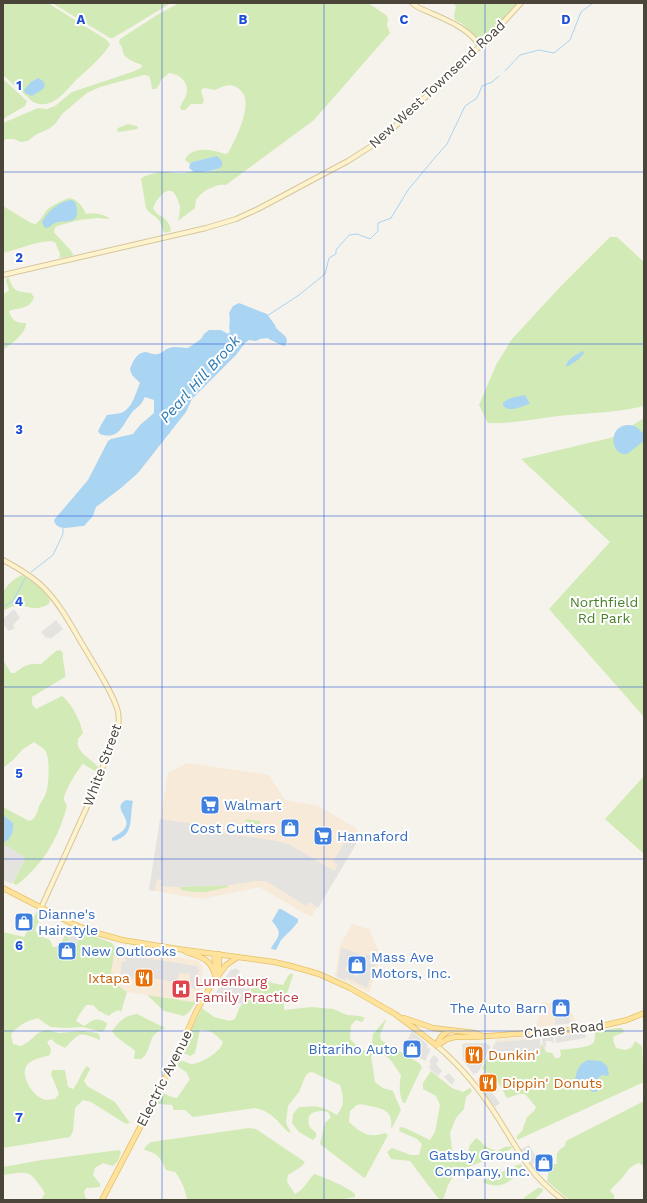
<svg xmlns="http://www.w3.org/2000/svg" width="647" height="1203" viewBox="0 0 647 1203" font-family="'Work Sans',sans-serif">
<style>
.commercial{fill:#f7ead8}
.green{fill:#d2eab5}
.parking{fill:#e5e3e0;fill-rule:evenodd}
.water{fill:#a9d4f2}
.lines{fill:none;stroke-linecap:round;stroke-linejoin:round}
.stream{stroke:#a9d4f2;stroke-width:1}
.secondary-casing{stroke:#d6c79b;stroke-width:6}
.primary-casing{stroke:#e6c16a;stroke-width:6}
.secondary{stroke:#fff3cd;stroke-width:4}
.primary{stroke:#ffe39c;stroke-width:4.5}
.grid{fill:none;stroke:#1d4ed8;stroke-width:1;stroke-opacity:0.55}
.labels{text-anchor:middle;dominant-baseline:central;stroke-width:4;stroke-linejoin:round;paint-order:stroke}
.street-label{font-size:14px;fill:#4b4439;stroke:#fff}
.park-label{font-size:14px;fill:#4a7f2a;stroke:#fff}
.shop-label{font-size:14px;fill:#366cbe;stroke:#fff;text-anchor:start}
.food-label{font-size:14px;fill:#c56008;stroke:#fff;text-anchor:start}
.health-label{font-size:14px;fill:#be3a42;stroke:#fff;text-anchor:start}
.water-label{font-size:15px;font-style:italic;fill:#2e7ab2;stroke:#fff}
.grid-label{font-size:13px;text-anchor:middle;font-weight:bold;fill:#1d4ed8;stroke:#fff;stroke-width:4;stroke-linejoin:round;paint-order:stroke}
</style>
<rect width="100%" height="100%" fill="#f6f3ec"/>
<path class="commercial" d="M187,763l82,12 16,25 34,6 38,23 1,12 -47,76 -52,-30 -57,12 -53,-9 19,-117z
M352,924l17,5 12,27 -12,37 -34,-17 5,-31z
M115,948h13l70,13 5,6 -4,30 -7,5 -65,-10 -17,-13z
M543,1002l24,3 10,18 -41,4z
M540,1037l1,18 -47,3 -5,-3 7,-16z"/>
<path class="green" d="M3,3h45l59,37 3,5c-7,10 -15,18 -24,26 -3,3 -6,5 -9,8 -12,12 -24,32 -44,23l-30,-27z
M52,3h119l-58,35h-3z
M179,3h189l18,12 2,3 -1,8 3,7 -76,87 -88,65c-9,-2 -27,7 -30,16 0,1 -1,6 -1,7l-17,13c1,-5 2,-9 2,-14 0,-2 -2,-6 -3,-9 -7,-17 -20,0 -24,10 6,12 15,6 18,23l-6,2c-3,-3 -3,-7 -5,-11 -3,-6 -11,-8 -14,-14l-5,-29 2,-2c7,-3 14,-5 22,-5 6,0 13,2 19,1 2,0 4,-1 6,-1 10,-2 28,4 32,-9l-5,-7 -25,6 -2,2 -5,-4c7,-15 28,-10 40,-6l3,-1c7,-12 24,-46 15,-60 -1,-1 -3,-3 -4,-4 -8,-7 -16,-3 -24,1l-11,-2 -3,2 3,11 -2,3h-11l-6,6h-4l-1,-3c2,-5 8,-12 7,-18 -1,-10 -9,-15 -18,-16l-8,7 -2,5 -3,4h-4l-1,-7 -2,-6 -5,-1 -44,12 -13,6 -24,20 -8,11 -6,5 -12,5 -9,7 -7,1 -7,-3h-8l-3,2v-18l35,-15 9,1 8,-3 17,-14 63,-21 7,-4v-2c-5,-2 -14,-5 -18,-10 -2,-4 -1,-8 -5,-12l1,-4 37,-24z
M453,3h66l-12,13 -23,22 -3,1 -5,-2 -15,-14 -6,-3 -1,-4 2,-10z
M3,79l24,22 -2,5 -22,13z
M128,124l9,2 1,2 -1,1 -18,3 -2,-1 1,-3z
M69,198c9,1 13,8 17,16 6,-2 17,0 23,4l-1,1 -10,-1 -19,2 -22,6 -2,2 -1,4c6,8 14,14 19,22l-1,2 -13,2 1,-4 -5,-12c-13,-4 -37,8 -52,11v-47l28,17 5,1c4,-4 7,-8 10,-13 6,-6 15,-10 23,-13z
M610,237h7l27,25v144c-28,7 -57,7 -86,10 -23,3 -47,8 -70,7l-9,-18 17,-40 16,-26 50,-54z
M7,277l2,1c4,13 8,14 22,15l3,4c-5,13 -13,10 -25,14 3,10 7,12 17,12 0,11 -15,21 -23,27v-55l6,-5 -3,-9z
M644,418v299l-95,-108 61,-67 -89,-83 93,-22z
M23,575l19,14 8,11 -1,4c-17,9 -19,0 -34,2 -4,0 -8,3 -12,5 0,-5 -2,-14 0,-19 4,-7 12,-15 20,-17z
M60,650l3,3c-1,9 3,16 2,24l-33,20v7l4,5 26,-13c10,8 18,24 21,37l-5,6c0,3 -1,5 0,7 3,9 16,15 21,22l-4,3 -12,-7c-5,5 -20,29 -19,36 1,2 2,4 3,6 -7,26 -19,51 -39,69 -4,4 -8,8 -12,10l-3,-2 12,-24 -19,-13h-3v-3c8,-4 13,-14 7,-22 -1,-2 -5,-4 -7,-6v-8l26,14c8,-2 8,-11 11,-17 2,-4 5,-7 6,-11 3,-8 4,-34 0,-41 -2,-4 -8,-7 -12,-10l-11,7 -10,11 -10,8v-108l8,13h4c8,-7 15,-10 26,-9l15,-13z
M644,776v78l-39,-35z
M246,819l14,2 -1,10 -15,-3z
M228,885v2l-22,5h-10l-15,-2 -1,-3z
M37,911h2l3,3 -7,16 5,6 10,4 3,7h2l5,-2 8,-16h3l1,2 -6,13 -5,8 1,2 5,3 6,-4 8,-19 2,-2 29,11 3,5 -5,31 17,13 -6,20 -2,-2 -7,3 -3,3 -10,-5 -6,-6h-7l-7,10 -3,6 8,5c10,-7 12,-9 23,-3l-2,6 -3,3 -19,-5 -17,1 -15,-1 -8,-5 -5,-4c-12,3 -19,7 -27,16l2,10 8,2 7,-4 9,-8 5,-3 6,-1 11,3 23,-2 16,2 2,4v3c-21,-8 -19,-9 -35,8l-8,-4 -6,-5 -4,3 4,7 -1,6c-6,2 -19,4 -23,10 -8,11 7,33 19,35 2,0 6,-1 9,-1l4,-5 -8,-20 1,-4h13l3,17 5,2c6,-7 8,-17 14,-23l3,3 -6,12 3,5 28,16 15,21 -4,1 -35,-22 -8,-2 -8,8 -2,23 -3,6 -67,11v-216c7,2 14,3 21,5z
M291,973l2,2 -9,28v7l28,-3 21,2 14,6 13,1 5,2 -3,4 -6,-2 -5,5 -1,14 10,10 7,2 4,-3 2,-14 13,-15v1l-6,15 1,5 38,23 3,4 -17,36h-2c-4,-9 -4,-18 -2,-28 -9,-12 -13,-26 -30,-19l4,26 8,6 10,3 8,19 -8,16 -2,2c2,-17 -7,-19 -21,-22 -4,-1 -9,-2 -13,-1 -2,1 -5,5 -7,6l-1,11c11,10 20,17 36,11l3,2 -23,43 -2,-1 -43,-33 5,-21 6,-6 -3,-5c-10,-3 -23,0 -19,13 1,3 5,6 7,8v4l-3,3 -14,-8 -7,-9 1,-9 6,-7c19,-1 21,-2 38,8 8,-11 7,-17 3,-30l-28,-13 -4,1 -3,4 -6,15 -11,14 -2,17 5,10 -3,-1c-11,-11 -17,-21 -33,-24l-62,9 -8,-7h-11l-2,-5 -14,-1v-6l2,-4 3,-1 9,4 5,1 13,-19 -4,-7 -9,-6 2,-5c5,-1 7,2 12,3 7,1 25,-10 29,-16 0,0 3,-5 3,-6 -8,-8 -11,-12 -23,-12l-5,23 -5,3 -8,-4 -1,-3 21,-41 12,9 16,4 5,-2 5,-13 5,-3 4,-4 5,-22 12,2 6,4 11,2 5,-9z
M147,995l45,7 7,-5 -9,14 -6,5 -20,-5z
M137,1014l28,14c-16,7 -12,11 -18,24 -1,3 -4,5 -6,7h-7l1,-8c-6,-6 -20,-13 -23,-20 8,-10 11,-15 25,-17z
M617,1028h5l2,3 -1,2 -9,3 -1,4 3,8 10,2 6,-3 3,-6 7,5 2,36 -127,58v-4l5,-5 5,-14 7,-6 2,-4 -11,-13h-6l-11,4 -2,-1c-4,-11 -13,-23 -24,-28l6,-13 6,2 46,-3 1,-10h2l3,7 6,1 3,5h4l2,-3 -1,-5c7,-1 30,-2 34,-8 1,-3 1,-7 1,-10z
M431,1071l21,17 11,4 7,-4 2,3 -6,6 -2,12 -8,9 -6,15 2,17 2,7 6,3 7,-5 3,-10 6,-7c4,2 5,4 8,7 4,3 9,5 13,6l8,-4 6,-1 1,2 -6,4 -50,20 -8,13 -5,15 -5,-2 -28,-37 -19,-2 -4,-7 5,-4 19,7h8l3,-11 -5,-5 -18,-8 1,-4 5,1 25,12 5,-8 5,-27 -4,-9 -13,-7v-6z
M644,1101v65l-5,-3c-10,3 -11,8 -17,15 -4,5 -9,8 -12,13l4,4v5h-45l-22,-19 2,-13 4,-4h4c-1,-11 -1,-12 8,-18l1,-5z
M249,1128l7,1 49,33 -3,4 -14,9 -1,7 8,12c11,-6 11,-12 19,-20 13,4 31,12 41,20v3l-17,3h-151c-2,-11 -5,-19 -12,-28l-9,-2c-5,-12 -8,-17 -22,-20l2,-4 5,-4z
M119,1150l2,2 -3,9 -5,5 -10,-3 -8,5 -2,7 7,9v3l-14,1 -2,4 1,5 3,3h-47l4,-7c-16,-23 -14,-22 -42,-18v-8l39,-7z
M521,1164l2,5c-12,12 -21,21 -39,14l-1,-2 34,-16z
M538,1188h4l1,3 -9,9h-11l3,-4z"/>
<path class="parking" d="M14,609l6,9 -7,7 2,3 -6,3 -6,-7v-5z
M56,620l7,9 -13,10 -2,-2 -2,1 -5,-6z
M160,819l28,4 10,3 9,5 64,9 18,4 45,27 4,-6 -5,-3 16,-27 9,6 -40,67 -9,-6 -3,4 -40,-25h-11l-24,4 -53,2 -17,-1 1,-6 -5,-1 -2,12 -6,-1z
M3,846h5l15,10 2,3 -13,25 -9,-4z
M72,931l8,5 -6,13 -8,-5z
M341,948l8,2 16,7 2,-3 10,4 -10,30 -20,-10 -2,1 1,2 -9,-4zM355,958l9,5 -7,14 -11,-6 -1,-2 1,-3 4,2z
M126,955l71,11v3h2l-3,20 -5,-1 -1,-14 -11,-1 -2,9 -27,-4 1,-8 -9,-2 -2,11 -8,-1 -1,3 -11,-3 2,-17 3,1z
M235,968l5,3 -4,7 -1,5 11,6 2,-3 3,2 -8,17 -27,-12 6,-12 1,1 2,-3 2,1 -2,-1 6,-10 2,1z
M567,1010l4,13 -16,2v-5l3,-7h3l2,-2z
M412,1031l15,13 1,4 3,1 -6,12 -6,-4 2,-5 -3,-1 1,-3 -7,-4 -3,-1 -1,1 -2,-1z
M585,1033l1,5 -30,5 -1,-7z
M553,1035l1,8h-2l-1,-2h-5v6l-3,1 -1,-12z
M540,1039l1,16 -47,3 -5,-3 7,-13z
M465,1043h20l6,3 -11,23 -4,5 -1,-1 -1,2 -11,-15 -1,-15z
M434,1055l5,5 -3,4 6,7 -4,5 -9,-8 2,-4 -2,-2 3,-5z
M485,1070l6,6 -6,7 15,20 -5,4 -11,-14 1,-3 -8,-9z
M449,1073l6,7 -3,5 -8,-8z
M529,1145l9,15 -6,5 -11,-16z"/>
<path class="water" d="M38,78l5,3 2,4 -2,4 -11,7 -7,-3 -1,-3 7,-8z
M217,156c18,15 -14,16 -23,16l-5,-4 1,-4 2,-2z
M71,200l3,1c2,3 3,5 3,9 1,16 -14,9 -22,13 -3,1 -5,4 -8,5l-3,-1 -2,-5c6,-11 16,-20 29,-22z
M239,303l28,11 8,11 1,3 10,9 1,4 -2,5 -4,-1 -14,-7 -7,1 -4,2 -7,-1 -4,3 -9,12 -44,44 -6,13 -48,61 -17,15 -25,19 -3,9 -9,10c-10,0 -28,7 -30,-6l34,-40 20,-39 3,-2 22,-5 7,-9 14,-12v-13l-9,-3c-2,3 -3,6 -5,8 -2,2 -5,4 -7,6 -10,12 -13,30 -33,23l-2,-3 3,-6 6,-10c5,-1 10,-1 14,-2 12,-5 14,-19 19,-30l-8,-8 -2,-6c3,-8 7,-17 16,-17 4,1 8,3 12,2 5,-1 7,-5 11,-6 7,-2 12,0 19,0l13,-9 3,-5 5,-4h12l7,4 2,-2c-2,-6 1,-12 -1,-19l4,-7z
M583,351l1,2 -5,6 -12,8 -1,-2 2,-4 6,-5z
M525,395l5,9c-9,2 -19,9 -27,2v-3c6,-6 14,-6 22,-8z
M628,425c6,0 10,2 13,7l3,-1v10l-17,13c-14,2 -18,-19 -8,-26 2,-2 6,-3 9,-3z
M126,800l7,1c-4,18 2,35 -20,40l-1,-1v-2c4,-3 10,-5 13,-10 7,-11 -14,-20 1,-28z
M3,815l10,8c1,9 -2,16 -10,20z
M279,909h2l17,10v3l-5,6 -12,12 -5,10 -4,-1 -1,-1c8,-13 12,-14 1,-27z
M588,1060l13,1 6,5 2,8 -1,2 -6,-1 -4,3 -1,13 -2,1h-3l-5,-7 -8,-1 -4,-3c1,-10 4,-17 13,-21z"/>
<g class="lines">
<path class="stream" d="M505,71l15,-16 19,-5 15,3 16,-13 11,-28 12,-9
M267,316l32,-21 26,-21 4,-16 7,-4v-4l13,-15 8,-1 13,5 8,-8v-8l13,-5 17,-28 24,-29 15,-17 18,-38 12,-8 5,-12 10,-4 7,-6
M31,572l22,-17 10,-21v-6
M3,607l10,-6 12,-23"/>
<g class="secondary-casing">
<path id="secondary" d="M412,3c5,5 12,7 19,10 18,8 38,16 49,33
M3,275l203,-47 30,-9 22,-10 90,-48 33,-21 65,-63 43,-39 32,-35
M3,560c15,8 31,17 43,30 17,18 28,41 41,62 9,16 27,42 31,60 1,5 1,9 0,15l-27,71 -50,110
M437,1046c24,20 44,45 61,72 10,16 19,32 30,47 9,13 22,25 35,35"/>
</g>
<g class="primary-casing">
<path id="primary" d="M3,888l68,35 19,8 32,9 56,9 96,13 17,4 28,8 31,14 45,26 23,17 19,15
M186,952c18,6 25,7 30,26
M214,954l2,16
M219,954v19
M404,1018l29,10 42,5 6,2
M437,1046l10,-7 8,-2h19l110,-8 22,-4 21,-5 17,-7
M437,1046c1,-7 5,-12 12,-15
M102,1200l54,-103 24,-49 16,-36 14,-25 16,-22 12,-8"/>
</g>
<use href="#secondary" class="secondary"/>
<use href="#primary" class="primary"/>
</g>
<path class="grid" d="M162,3v1197M324,3v1197M485,3v1197M3,172h641M3,344h641M3,516h641M3,687h641M3,859h641M3,1031h641"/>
<defs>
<g id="supermarket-square" transform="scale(1)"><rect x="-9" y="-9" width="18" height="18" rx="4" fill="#3f7fe0" stroke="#fff"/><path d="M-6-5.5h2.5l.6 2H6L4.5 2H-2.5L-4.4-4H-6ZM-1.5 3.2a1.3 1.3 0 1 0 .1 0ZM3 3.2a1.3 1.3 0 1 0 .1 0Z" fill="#fff"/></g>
<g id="shop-square" transform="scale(1)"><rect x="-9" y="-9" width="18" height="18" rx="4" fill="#3f7fe0" stroke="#fff"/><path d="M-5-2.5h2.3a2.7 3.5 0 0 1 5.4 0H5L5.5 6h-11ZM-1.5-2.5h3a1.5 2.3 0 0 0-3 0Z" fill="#fff"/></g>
<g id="restaurant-square" transform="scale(1)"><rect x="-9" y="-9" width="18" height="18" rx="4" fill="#e8710a" stroke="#fff"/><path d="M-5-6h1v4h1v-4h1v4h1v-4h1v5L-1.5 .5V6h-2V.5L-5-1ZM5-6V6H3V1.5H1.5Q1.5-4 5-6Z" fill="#fff"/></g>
<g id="hospital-square" transform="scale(1)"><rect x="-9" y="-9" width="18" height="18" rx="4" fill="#e0444e" stroke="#fff"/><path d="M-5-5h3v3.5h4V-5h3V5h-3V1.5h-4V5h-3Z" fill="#fff"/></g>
</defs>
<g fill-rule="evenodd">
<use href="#supermarket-square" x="210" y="805"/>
<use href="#shop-square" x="290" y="828"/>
<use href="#supermarket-square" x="323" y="836"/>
<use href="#shop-square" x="24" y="922"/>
<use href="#shop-square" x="67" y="951"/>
<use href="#shop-square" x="357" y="965"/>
<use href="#restaurant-square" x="144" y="978"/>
<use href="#hospital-square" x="181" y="989"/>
<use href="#shop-square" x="561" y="1008"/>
<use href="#shop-square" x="412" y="1049"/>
<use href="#restaurant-square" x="474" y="1055"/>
<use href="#restaurant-square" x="488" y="1083"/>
<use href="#shop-square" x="544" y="1163"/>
</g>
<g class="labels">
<g class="street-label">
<text transform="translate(437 84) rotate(-43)">New West Townsend Road</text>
<text transform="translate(102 765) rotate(-70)">White Street</text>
<text transform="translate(564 1029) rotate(-6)">Chase Road</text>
<text transform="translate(164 1078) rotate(-63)">Electric Avenue</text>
</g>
<g class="park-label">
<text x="604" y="602">Northfield<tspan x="604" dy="16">Rd Park</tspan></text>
</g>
<g class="shop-label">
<text x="224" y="805">Walmart</text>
<text x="276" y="828" text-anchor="end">Cost Cutters</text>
<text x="337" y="836">Hannaford</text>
<text x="38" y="914">Dianne's<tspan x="38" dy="16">Hairstyle</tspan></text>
<text x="81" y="951">New Outlooks</text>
<text x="371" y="957">Mass Ave<tspan x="371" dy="16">Motors, Inc.</tspan></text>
<text x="547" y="1008" text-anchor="end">The Auto Barn</text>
<text x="398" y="1049" text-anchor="end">Bitariho Auto</text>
<text x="530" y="1155" text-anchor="end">Gatsby Ground<tspan x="530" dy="16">Company, Inc.</tspan></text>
</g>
<g class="food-label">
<text x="130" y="978" text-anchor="end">Ixtapa</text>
<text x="488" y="1055">Dunkin'</text>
<text x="502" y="1083">Dippin' Donuts</text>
</g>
<g class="health-label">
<text x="195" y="981">Lunenburg<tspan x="195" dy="16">Family Practice</tspan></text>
</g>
<g class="water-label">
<text transform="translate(200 379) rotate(-48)">Pearl Hill Brook</text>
</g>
</g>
<g class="grid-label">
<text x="81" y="24">A</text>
<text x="243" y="24">B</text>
<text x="404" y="24">C</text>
<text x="566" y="24">D</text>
<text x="19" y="90">1</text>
<text x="19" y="262">2</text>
<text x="19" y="434">3</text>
<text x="19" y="606">4</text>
<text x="19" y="778">5</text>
<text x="19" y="950">6</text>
<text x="19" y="1122">7</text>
</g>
<rect width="647" height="1203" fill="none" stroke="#4b4439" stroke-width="8"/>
</svg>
